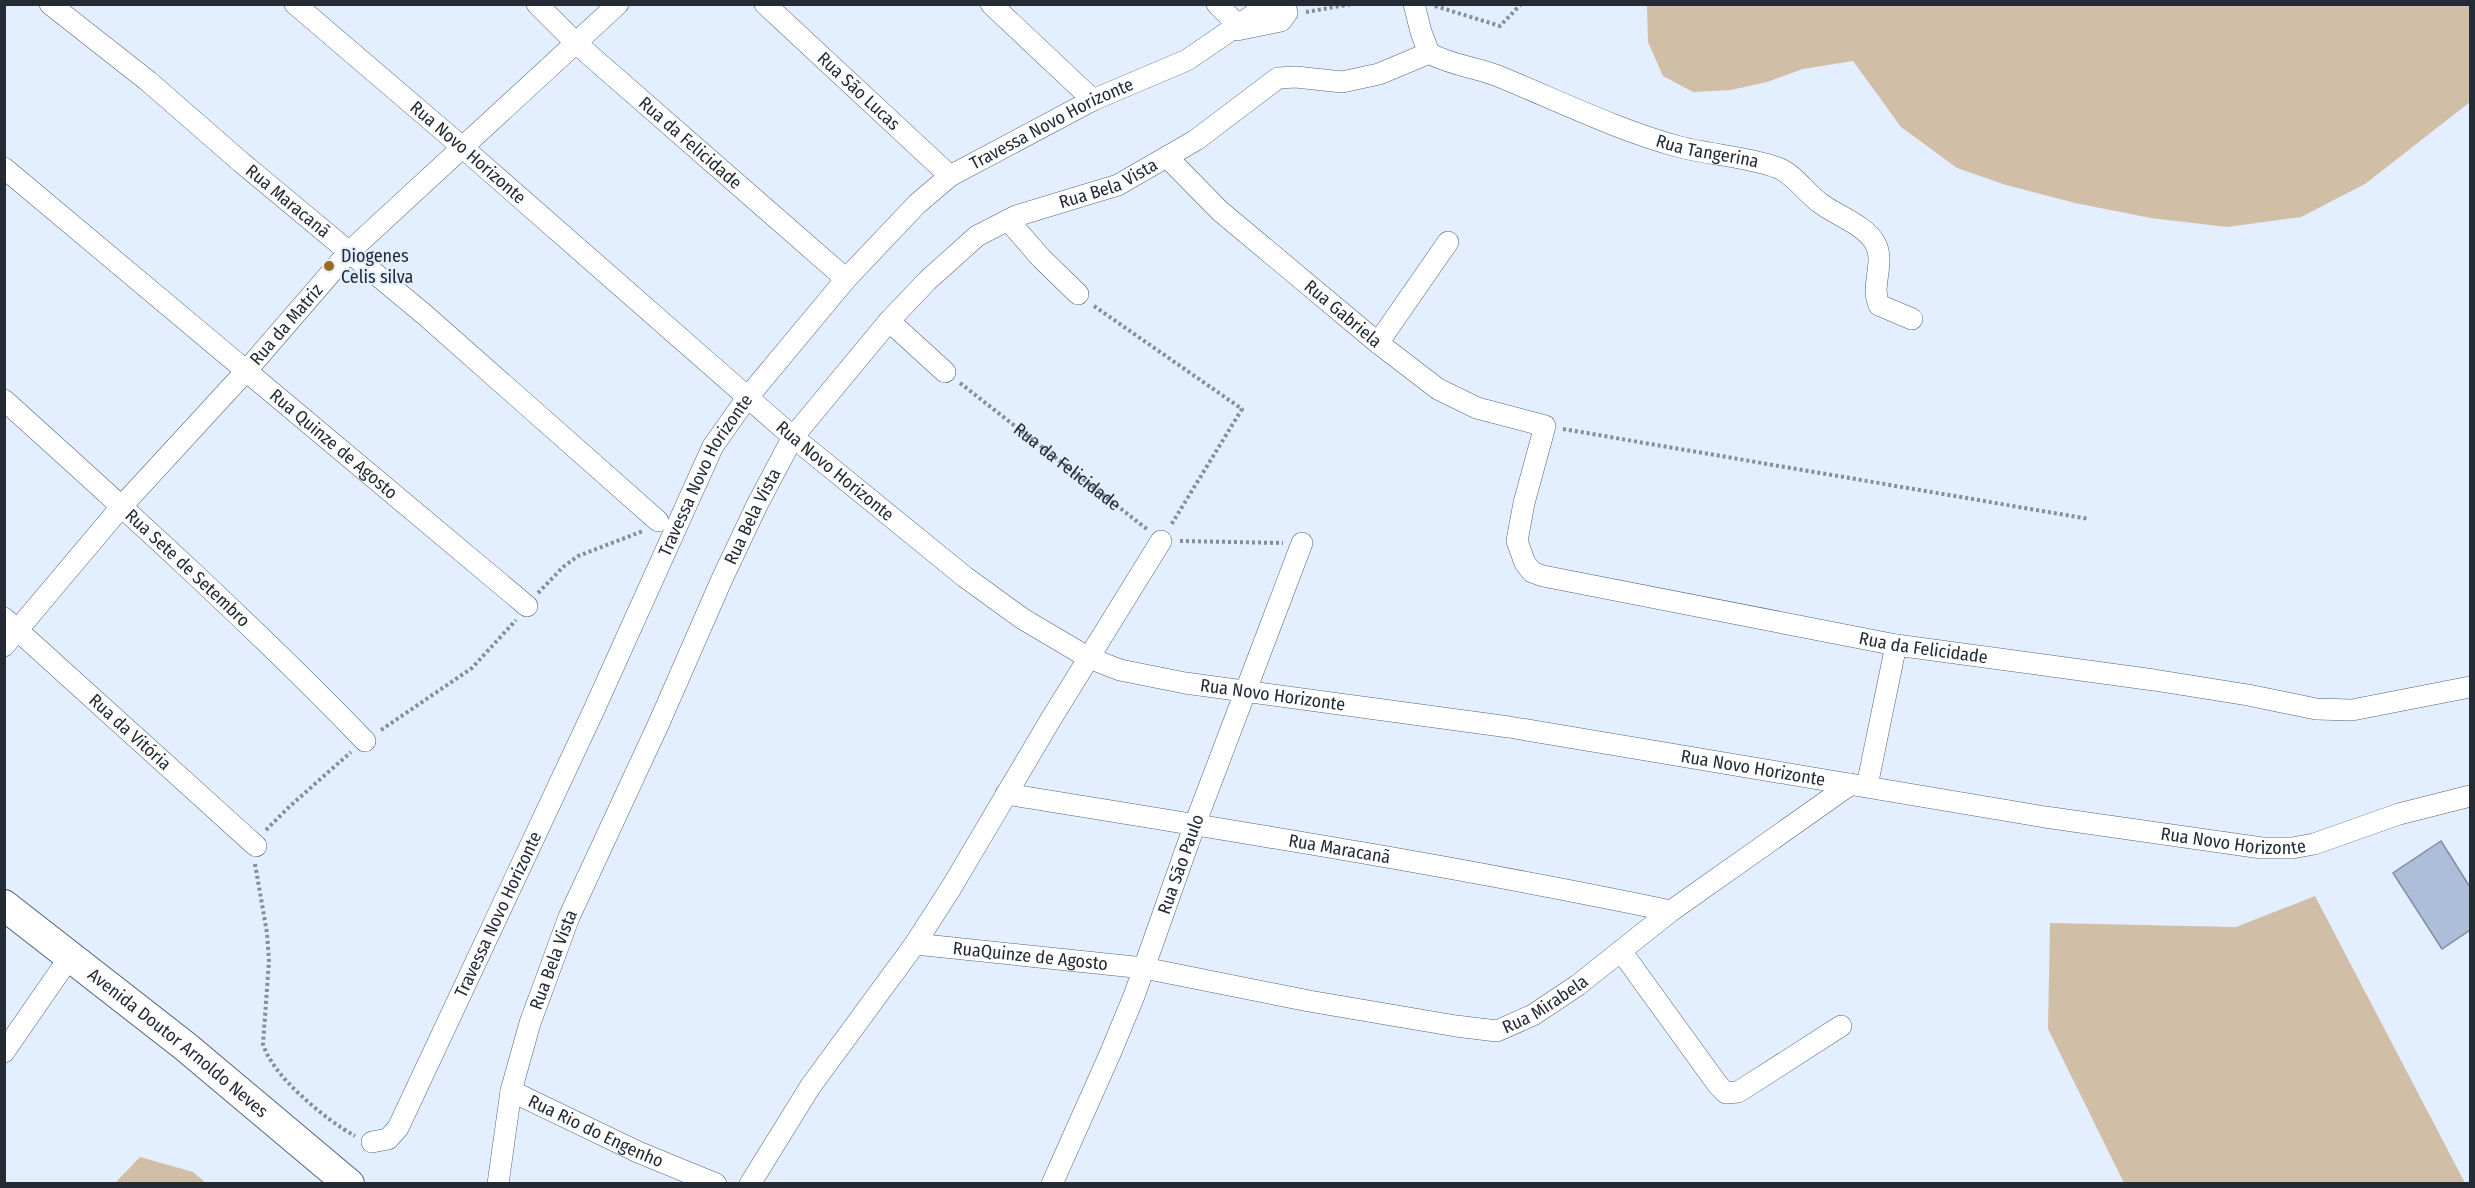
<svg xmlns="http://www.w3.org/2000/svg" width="2475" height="1188" viewBox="0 0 2475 1188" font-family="'Fira Sans Condensed',sans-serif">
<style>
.green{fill:#d0bea6}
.building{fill:#adbfd8;stroke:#7d8ea6;stroke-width:1.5}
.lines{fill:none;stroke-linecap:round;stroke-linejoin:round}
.street-casing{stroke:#54647a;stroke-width:22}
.secondary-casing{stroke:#54647a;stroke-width:32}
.path{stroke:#858e9b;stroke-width:4;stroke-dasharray:3 3;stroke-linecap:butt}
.street{stroke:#fff;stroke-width:21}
.secondary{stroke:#fff;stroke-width:30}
.poi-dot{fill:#9b6c1e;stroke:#e3eefe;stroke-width:2}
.labels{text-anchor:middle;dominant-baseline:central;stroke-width:4.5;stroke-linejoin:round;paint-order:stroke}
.street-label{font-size:18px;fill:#242b35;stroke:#e3eefe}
.poi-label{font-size:18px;fill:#242b35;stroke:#e3eefe;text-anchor:start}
</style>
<rect width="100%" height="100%" fill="#e3eefe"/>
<path class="green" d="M1647,5h823v97l-105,82 -64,33 -74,10 -76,-9 -76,-15 -69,-18 -49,-17 -56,-41 -48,-66 -50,8 -36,13 -36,8 -38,2 -30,-16 -15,-34z
M2315,896l150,287h-341l-76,-154 2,-106 186,4z
M140,1157l53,15 13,11h-91z"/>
<path class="building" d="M2441,841l29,46v43l-28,19 -49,-76z"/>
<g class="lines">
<g class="street-casing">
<g id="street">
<path id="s2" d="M50,4l98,77 94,82 183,152 233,206"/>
<path id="s3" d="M295,4l166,142 332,291 172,140 58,42 66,39 31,12 65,13 324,44 536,90 217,31h30l22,-4 85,-30 71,-18"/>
<path id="s4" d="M537,4l40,40 269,235"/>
<path id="s5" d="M765,4l185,172"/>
<path d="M991,4l102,96"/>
<path d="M1217,4l21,21"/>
<path d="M1414,4l7,28 8,21"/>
<path d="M1237,30l44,-9 6,-8 -3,-9"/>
<path id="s6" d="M1429,53c21,12 46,14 69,23 61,25 119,54 182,71 31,8 70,10 98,21 16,6 28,25 42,35 17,13 44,21 55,40 11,19 -5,43 4,62l33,14"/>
<path id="s7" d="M1167,157l53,54 158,132 60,46 39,19 68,18 -21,77 -7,38 8,22 7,9 11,4 353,69 258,35 94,15 68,14 36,1 118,-23"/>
<path id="s8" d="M4,168l523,438"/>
<path d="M1008,220l33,38 37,36"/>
<path d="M889,321l56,51"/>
<path d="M1378,343l70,-101"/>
<path id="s9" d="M4,400c123,111 246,222 361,341"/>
<path id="s10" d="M4,618l252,228"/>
<path id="s11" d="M4,646l117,-139 126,-137 102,-118 269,-248"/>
<path d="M1867,786l29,-141"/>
<path id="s12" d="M1006,794c222,36 444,71 665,117"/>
<path id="s13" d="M915,944l229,24 165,33 147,25 41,5 36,-16 45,-30 93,-74 180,-127"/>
<path d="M1621,951l97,134 8,8 12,-1 8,-5 95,-61"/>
<path d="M4,1052l65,-94"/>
<path id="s14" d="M511,1091l127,61 78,32"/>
<path id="s15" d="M372,1142l16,-3 10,-11 195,-416 120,-266 34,-48 99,-119 71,-75 33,-28 143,-76 94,-40 82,-56"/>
<path id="s16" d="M498,1184l13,-93 19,-68 39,-106 90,-194 63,-144 35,-74 36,-68 96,-116 39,-41 49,-44 39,-20 102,-31 78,-45 82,-62 18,-1 46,5 37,-8 50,-21"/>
<path d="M750,1184l60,-97 105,-143 36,-56 100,-169 110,-178"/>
<path id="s17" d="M1052,1184l58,-130 24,-58 61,-172 107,-281"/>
</g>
</g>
<g class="secondary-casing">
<g id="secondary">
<path id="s18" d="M4,905l182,142 163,137"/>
</g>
</g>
<g class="path">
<path d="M1435,6l65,20 21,-22"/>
<path d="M1306,12l46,-8"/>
<path d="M1094,306l148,103 -71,116"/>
<path id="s1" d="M960,383l188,147"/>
<path d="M1563,429l526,90"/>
<path d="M1180,541l103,2"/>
<path d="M538,593l25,-26 15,-11 65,-25"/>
<path d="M381,730l91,-62 44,-48"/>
<path d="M266,830l24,-24 61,-54"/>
<path d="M255,864l12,69 2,28 -6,83c9,32 63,76 92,92"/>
</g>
<use href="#street" class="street"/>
<use href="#secondary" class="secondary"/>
</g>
<circle class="poi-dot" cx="329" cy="266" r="6"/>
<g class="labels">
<g class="street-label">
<text stroke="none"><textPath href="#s5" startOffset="128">Rua São Lucas</textPath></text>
<text stroke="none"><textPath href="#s15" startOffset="1257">Travessa Novo Horizonte</textPath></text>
<text stroke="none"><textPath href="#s4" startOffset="207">Rua da Felicidade</textPath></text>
<text stroke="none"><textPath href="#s6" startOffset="296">Rua Tangerina</textPath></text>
<text stroke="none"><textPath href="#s3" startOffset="228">Rua Novo Horizonte</textPath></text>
<text stroke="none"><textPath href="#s16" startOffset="1222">Rua Bela Vista</textPath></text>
<text stroke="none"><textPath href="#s2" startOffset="309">Rua Maracanã</textPath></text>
<text stroke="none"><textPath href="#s7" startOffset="236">Rua Gabriela</textPath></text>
<text stroke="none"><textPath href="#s11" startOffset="428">Rua da Matriz</textPath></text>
<text stroke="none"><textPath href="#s8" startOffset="430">Rua Quinze de Agosto</textPath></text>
<text stroke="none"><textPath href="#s1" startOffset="136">Rua da Felicidade</textPath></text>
<text stroke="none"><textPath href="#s3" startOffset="714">Rua Novo Horizonte</textPath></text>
<text stroke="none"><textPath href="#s15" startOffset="753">Travessa Novo Horizonte</textPath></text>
<text stroke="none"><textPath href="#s16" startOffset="718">Rua Bela Vista</textPath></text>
<text stroke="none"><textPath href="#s9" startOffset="249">Rua Sete de Setembro</textPath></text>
<text stroke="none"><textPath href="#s7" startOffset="1023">Rua da Felicidade</textPath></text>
<text stroke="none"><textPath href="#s3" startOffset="1218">Rua Novo Horizonte</textPath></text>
<text stroke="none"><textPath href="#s10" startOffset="170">Rua da Vitória</textPath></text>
<text stroke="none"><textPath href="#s3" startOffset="1704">Rua Novo Horizonte</textPath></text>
<text stroke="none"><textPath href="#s3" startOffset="2190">Rua Novo Horizonte</textPath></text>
<text stroke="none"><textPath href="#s12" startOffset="338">Rua Maracanã</textPath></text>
<text stroke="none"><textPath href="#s17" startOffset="345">Rua São Paulo</textPath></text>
<text stroke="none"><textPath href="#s15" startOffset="267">Travessa Novo Horizonte</textPath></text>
<text stroke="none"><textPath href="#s13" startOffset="116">RuaQuinze de Agosto</textPath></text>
<text stroke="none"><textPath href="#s16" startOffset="232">Rua Bela Vista</textPath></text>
<text stroke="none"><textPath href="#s13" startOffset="644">Rua Mirabela</textPath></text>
<text stroke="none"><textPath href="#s18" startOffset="222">Avenida Doutor Arnoldo Neves</textPath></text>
<text stroke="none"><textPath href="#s14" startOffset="94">Rua Rio do Engenho</textPath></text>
</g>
<g class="poi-label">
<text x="341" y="256">Diogenes<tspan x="341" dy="21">Celis silva</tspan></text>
</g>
</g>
<rect width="2475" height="1188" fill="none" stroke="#242b35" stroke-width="12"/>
</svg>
